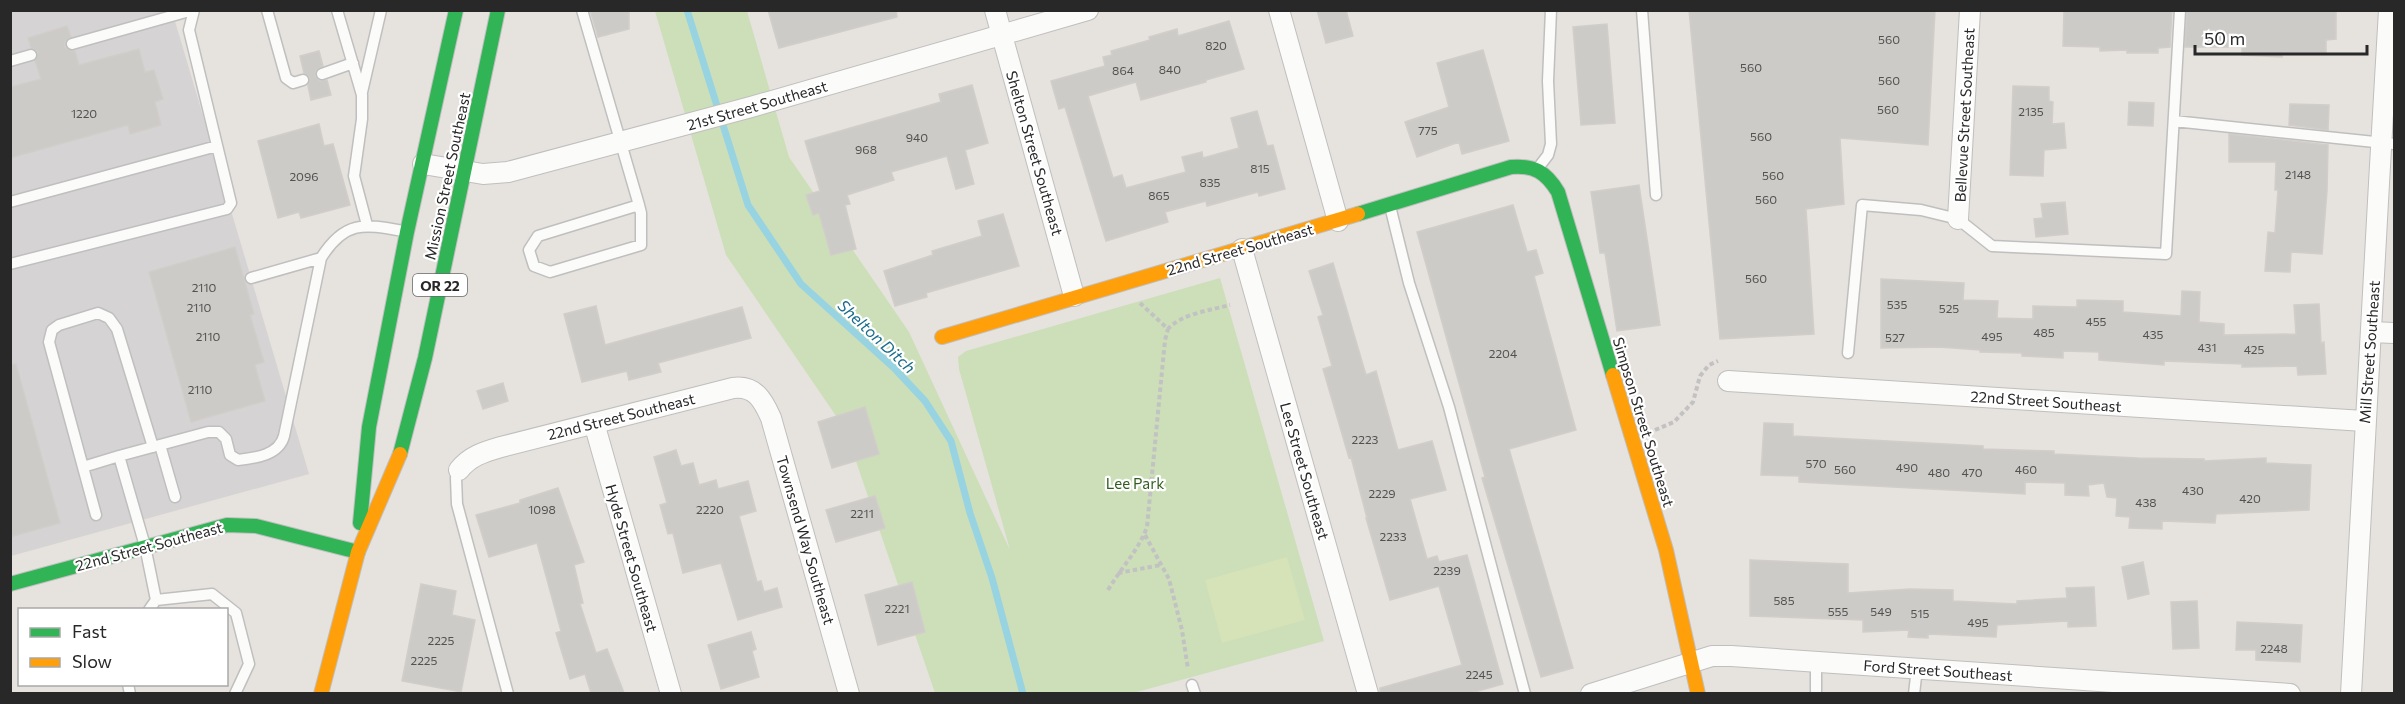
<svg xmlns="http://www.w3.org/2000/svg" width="2405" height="704" viewBox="0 0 2405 704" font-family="Commissioner,sans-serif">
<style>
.industrial{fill:#d6d3d5}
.green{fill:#ccdfb9}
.pitch{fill:#d6e2b8}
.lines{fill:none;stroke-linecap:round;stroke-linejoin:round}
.stream{stroke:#98d3e2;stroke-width:7}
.building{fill:#cdcbc8;stroke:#d1ceca;stroke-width:1.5}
.lane-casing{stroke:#c0bfbf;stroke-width:13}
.street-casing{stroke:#c0bfbf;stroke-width:22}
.fast-casing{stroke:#c0bfbf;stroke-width:16}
.slow-casing{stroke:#c0bfbf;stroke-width:16}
.path{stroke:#c3c2c2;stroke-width:4;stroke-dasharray:4.5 3;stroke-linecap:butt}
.lane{stroke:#fbfbfa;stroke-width:10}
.street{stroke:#fbfbfa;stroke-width:20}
.fast{stroke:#30b455;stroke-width:14}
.slow{stroke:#ff9f0a;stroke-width:14}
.labels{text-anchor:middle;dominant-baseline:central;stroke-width:4.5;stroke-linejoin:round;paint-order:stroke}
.number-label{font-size:12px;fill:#525251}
.shield{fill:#fff;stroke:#686868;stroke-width:1.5}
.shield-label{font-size:14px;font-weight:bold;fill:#282828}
.street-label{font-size:15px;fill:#282828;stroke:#fff}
.park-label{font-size:15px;fill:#305e1f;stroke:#fff}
.water-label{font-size:16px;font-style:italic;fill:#186c8c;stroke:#fff}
</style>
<rect width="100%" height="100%" fill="#e6e2de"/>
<path class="industrial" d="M11,11h161l137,463 -298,82z"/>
<path class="green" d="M655,11h92l42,146 120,175 101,218 -51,-181 -1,-12 8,-6 254,-73 104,363 -191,52h-198l-90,-264 -119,-174z"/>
<path class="pitch" d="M1287,557l18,63 -83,23 -17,-63z"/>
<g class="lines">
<path class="stream" d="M687,10l61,195 53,79 94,85 30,32 26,40 19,72 22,65 31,116"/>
</g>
<path class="building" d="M590,10h39v19l-31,8z
M768,10h128l1,7 -118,31z
M1317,10h29l7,26 -27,7z
M1689,10h246l-7,135 -88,-7 4,66 -38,5 8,125 -94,5z
M2064,10h108l-2,37 -12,1v5h-31v-3l-27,1v-4l-37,-1z
M2187,10h149v29l-10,1v13h-44v4l-40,-2v-8h-57z
M1229,21l15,48 -38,11v2l-65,18 -5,-18 -48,14 25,82 9,-3 4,13 60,-16 -4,-15 20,-5 1,6 36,-10 -8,-30 26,-7 10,35 6,-1 12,44 -26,7 -1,-4 -51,14 -1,-5 -41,11 3,10 -62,19 -41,-134 -6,2 -8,-28 54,-15 -2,-9 9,-2 -1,-4 39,-11 -1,-3 28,-8 1,7z
M1607,24l8,99 -34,2 -8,-98z
M67,26l4,11 -6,5v5l5,4h5l4,14 60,-16 6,23 9,-2 9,29 -8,3 6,23 -31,9 -2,-9 -118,33v-71l31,-8 -6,-18 3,-9 -7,-4 -3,-10z
M1483,50l26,91 -47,13 -3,-12 -42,15 -12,-35 44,-15 -12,-44z
M319,51l4,15 -7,4 -1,6 5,5 7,-1 4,15 -20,5 -3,-14 2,-8 -6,-5 -4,-17z
M972,85l16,58 -23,7 9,34 -18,5 -9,-33 -56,16 3,8 -47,15 3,9 -5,1 11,44 -25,6 -12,-42 -6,2 -7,-20 14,-4 -15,-50 136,-39 -2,-8z
M2013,86l36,1v14l4,1 -1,22 12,-1 2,25 -22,2 -1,26 -33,-1z
M2129,102l25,1 -1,23 -25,-1z
M2290,104l39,1 -1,25 -39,-5z
M319,124l5,22 9,-2 17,61 -49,13 -2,-6 -21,6 -20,-77z
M2229,134l99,11 -1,46 -5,63 -31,-2 -1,20 -25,-1 3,-39 7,1 3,-43h-3l1,-28h-47z
M1639,185l21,140 -43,6 -12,-78h-5l-9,-61z
M2065,202l3,32 -32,3 -2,-18 9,-1 -2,-14z
M1513,205l14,47 9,-2 7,23 -9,3 42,154 -67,19 64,219 -32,9 -59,-199 3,-1 -68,-245z
M1003,214l16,52 -93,27 1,4 -32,9 -11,-35 49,-16 -1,-4 50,-15 -4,-15z
M235,247l19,67 -4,1 14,47 -9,3 10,36 -74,21 -42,-150z
M1333,263l33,112 10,-4 22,79 34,-9 14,49 -36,9 17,60 10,-3 2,6 28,-7 36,129 -32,9h-91v-5l82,-23 -23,-79 -49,14 -24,-82h1l-16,-61 -2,1 -26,-89 9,-3 -14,-49 5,-2 -14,-44z
M1881,279l83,4 -1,17 35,1 -1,17 36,1v-13l44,1v-7l46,1v11l58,4 1,-25 18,1 -1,30 25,2v11l72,-1 -2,-29 25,-1 2,39 3,-1 2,32 -28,1 -1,-9 -55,1v-3l-78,-3v4l-65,-5v-8l-36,-1v7l-41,-2v-3l-42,-1v-2l-41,-3 -58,1z
M596,306l9,39 137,-38 9,31 -93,25 3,9 -32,8 -2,-9 -45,11 -18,-68z
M16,364l44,159 -50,14v-172z
M503,383l5,18 -25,8 -6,-18z
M865,407l14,47 -47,14 -14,-46z
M1764,423l29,1v12l190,10v3l71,2v3l84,4 66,1v2l62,-3v5l45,2 -2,45 -93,4 -1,9 -53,-2v8l-33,-1 1,-11 -14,-1 1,-18 -10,-1 -3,-14 -16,2 1,11 -24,-1v-12l-40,-1v12l-226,-12v-6l-38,-1z
M676,450l5,16 12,-3 6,22 17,-5 2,9 30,-8 8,30 -17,5 18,66 4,-1 3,11 13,-4 5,19 -44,13 -17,-57 -38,10 -10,-40 -5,1 -8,-29 7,-2 -13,-46z
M558,488l26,74 -10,3 9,38 -3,1 16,49 11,-4 17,44h-33l-6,-19 -15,5 -14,-46 5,-2 -24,-88 -48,14 -13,-42 44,-12v-3z
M875,496l10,32 -49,14 -10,-32z
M1750,560l98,4v29l62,-4 43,1v11l64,3v-3l50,-3 -1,-10 28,-1 2,39 -28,1v-6l-71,4 -1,12 -68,-3v4l-20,-1 1,-7 -46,2v-12l-113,-4z
M2143,562l6,32 -21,5 -6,-32z
M912,582l13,50 -47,13 -13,-50z
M421,584l35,7 -4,24 23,5 -14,72 -59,-11z
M2197,601l2,47 -26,1 -2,-47z
M2237,622l65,3 -2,37 -44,-2v-10h-20z
M751,632l5,17 -4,2 7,26 -38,12 -13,-44z"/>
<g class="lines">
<g class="lane-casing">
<path id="lane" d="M267,10l19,68 7,5 10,-3
M337,10l25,85v24l-8,57 13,49
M582,10l57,195 2,8v32l-91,27 -16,-6 -5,-16 9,-14 101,-31
M1642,10l14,185
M72,44l121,-34
M10,61l21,-6
M322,74l31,-11
M362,92l19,-82
M2174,121l220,23
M1538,168l10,-13 3,-11 -3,-63 3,-71
M10,202l207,-56
M1390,206l19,77 40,124 76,287
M10,264l217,-55 4,-6 -42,-173 5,-20
M251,278l70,-20
M1848,353l14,-148 59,5 37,9 34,27 174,8 14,-244
M160,445l15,52
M83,467l36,-11
M459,470l-3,8 1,26 51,190
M96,515l-47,-173 3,-12 7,-5 39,-12 11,5 8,11 36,118
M156,600l56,-6 24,19 13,51 -14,30
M149,610l7,-10 -11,-54 -26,-90 89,-24h11l7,7 4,16 8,5c18,-2 41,-5 46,-24l37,-178c24,-38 43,-34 82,-27
M1816,661v33
M128,684l2,10
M1192,685l3,9
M1914,694l3,-26"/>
</g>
<g class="street-casing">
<path id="street" d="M995,10l79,286
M1279,10l59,211
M423,164l60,10 25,-2 243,-65 337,-97
M1958,219l12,-209
M1242,249l126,445
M2371,332l23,1
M1728,381l636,40
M594,423l77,271
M459,470c11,-14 25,-18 42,-23l232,-59c22,-3 30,12 38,30l78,276
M1591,694l121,-38h19l559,38
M2351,694c11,-228 25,-456 38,-684"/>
</g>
<g class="fast-casing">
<path id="fast" d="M1358,214l153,-47c23,-2 35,5 47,25l55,183
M400,454l25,-96 73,-348
M360,523l9,-96 38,-195 49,-222
M10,584l217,-59 29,1 102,26"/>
</g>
<g class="slow-casing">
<path id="slow" d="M942,337l416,-123
M1613,375l53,175 32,144
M321,694l37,-142 42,-98"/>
</g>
<path class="path" d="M1140,303l28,26c13,-15 43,-19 62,-24
M1655,430l19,-8 19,-20 7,-26 9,-11 9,-4
M1145,535l24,44 13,51 6,39
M1118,573l43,-8
M1108,590c13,-22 30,-39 39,-63l18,-187 3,-11"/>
<use href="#lane" class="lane"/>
<use href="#street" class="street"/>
<use href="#fast" class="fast"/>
<use href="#slow" class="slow"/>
</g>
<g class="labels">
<g class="number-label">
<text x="1889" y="39">560</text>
<text x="1216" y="45">820</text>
<text x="1751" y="67">560</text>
<text x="1170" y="69">840</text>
<text x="1123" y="70">864</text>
<text x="1889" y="80">560</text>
<text x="1888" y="109">560</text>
<text x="2031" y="111">2135</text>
<text x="84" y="113">1220</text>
<text x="1428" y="130">775</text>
<text x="1761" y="136">560</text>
<text x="917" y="137">940</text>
<text x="866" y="149">968</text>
<text x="1260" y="168">815</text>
<text x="2298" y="174">2148</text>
<text x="1773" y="175">560</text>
<text x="304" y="176">2096</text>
<text x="1210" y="182">835</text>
<text x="1159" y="195">865</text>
<text x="1766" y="199">560</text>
<text x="1756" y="278">560</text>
<text x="204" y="287">2110</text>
<text x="1897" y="304">535</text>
<text x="199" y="307">2110</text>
<text x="1949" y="308">525</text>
<text x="2096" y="321">455</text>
<text x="2044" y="332">485</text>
<text x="2153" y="334">435</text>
<text x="208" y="336">2110</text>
<text x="1992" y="336">495</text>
<text x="1895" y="337">527</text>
<text x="2207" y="347">431</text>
<text x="2254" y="349">425</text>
<text x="1503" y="353">2204</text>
<text x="200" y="389">2110</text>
<text x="1365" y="439">2223</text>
<text x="1816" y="463">570</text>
<text x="1907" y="467">490</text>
<text x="1845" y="469">560</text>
<text x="2026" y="469">460</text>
<text x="1939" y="472">480</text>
<text x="1972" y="472">470</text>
<text x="2193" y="490">430</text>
<text x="1382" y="493">2229</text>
<text x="2250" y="498">420</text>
<text x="2146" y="502">438</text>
<text x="542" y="509">1098</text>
<text x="710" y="509">2220</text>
<text x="862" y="513">2211</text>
<text x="1393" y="536">2233</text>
<text x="1447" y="570">2239</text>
<text x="1784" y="600">585</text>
<text x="897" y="608">2221</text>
<text x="1838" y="611">555</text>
<text x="1881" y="611">549</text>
<text x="1920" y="613">515</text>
<text x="1978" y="622">495</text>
<text x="441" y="640">2225</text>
<text x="2274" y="648">2248</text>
<text x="424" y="660">2225</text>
<text x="1479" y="674">2245</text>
</g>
<rect class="shield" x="413" y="274" width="54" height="22" rx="4.5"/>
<g class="shield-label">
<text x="440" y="285">OR 22</text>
</g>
<g class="street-label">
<text transform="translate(757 105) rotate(-16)">21st Street Southeast</text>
<text transform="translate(1964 115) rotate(-87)">Bellevue Street Southeast</text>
<text transform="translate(1035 153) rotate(74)">Shelton Street Southeast</text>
<text transform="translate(447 176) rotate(-78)">Mission Street Southeast</text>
<text transform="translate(1240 249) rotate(-16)">22nd Street Southeast</text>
<text transform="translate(2369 352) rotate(-86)">Mill Street Southeast</text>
<text transform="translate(2046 401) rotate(4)">22nd Street Southeast</text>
<text transform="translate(621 416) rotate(-14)">22nd Street Southeast</text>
<text transform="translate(1644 422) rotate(73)">Simpson Street Southeast</text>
<text transform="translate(1305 471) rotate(74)">Lee Street Southeast</text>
<text transform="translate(806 540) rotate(74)">Townsend Way Southeast</text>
<text transform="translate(149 546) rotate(-15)">22nd Street Southeast</text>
<text transform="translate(632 558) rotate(74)">Hyde Street Southeast</text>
<text transform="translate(1938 670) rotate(4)">Ford Street Southeast</text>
</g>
<g class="park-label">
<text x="1135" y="483">Lee Park</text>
</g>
<g class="water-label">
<text transform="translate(877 336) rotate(43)">Shelton Ditch</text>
</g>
</g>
<rect width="2405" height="704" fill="none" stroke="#282828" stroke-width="24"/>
<rect x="18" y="608" width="210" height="78" fill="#ffffff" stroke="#a9a9a9" stroke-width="1.5"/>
<rect x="30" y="628" width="30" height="9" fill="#30b455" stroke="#a9a9a9" stroke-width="1.5"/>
<text x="72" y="638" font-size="18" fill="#282828">Fast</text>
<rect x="30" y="658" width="30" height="9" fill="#ff9f0a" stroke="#a9a9a9" stroke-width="1.5"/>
<text x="72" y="668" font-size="18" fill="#282828">Slow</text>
<path d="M2195 45v9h172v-9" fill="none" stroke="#282828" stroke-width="3"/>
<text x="2204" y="45" font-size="18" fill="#282828" stroke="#ffffff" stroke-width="4.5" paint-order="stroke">50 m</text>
</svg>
